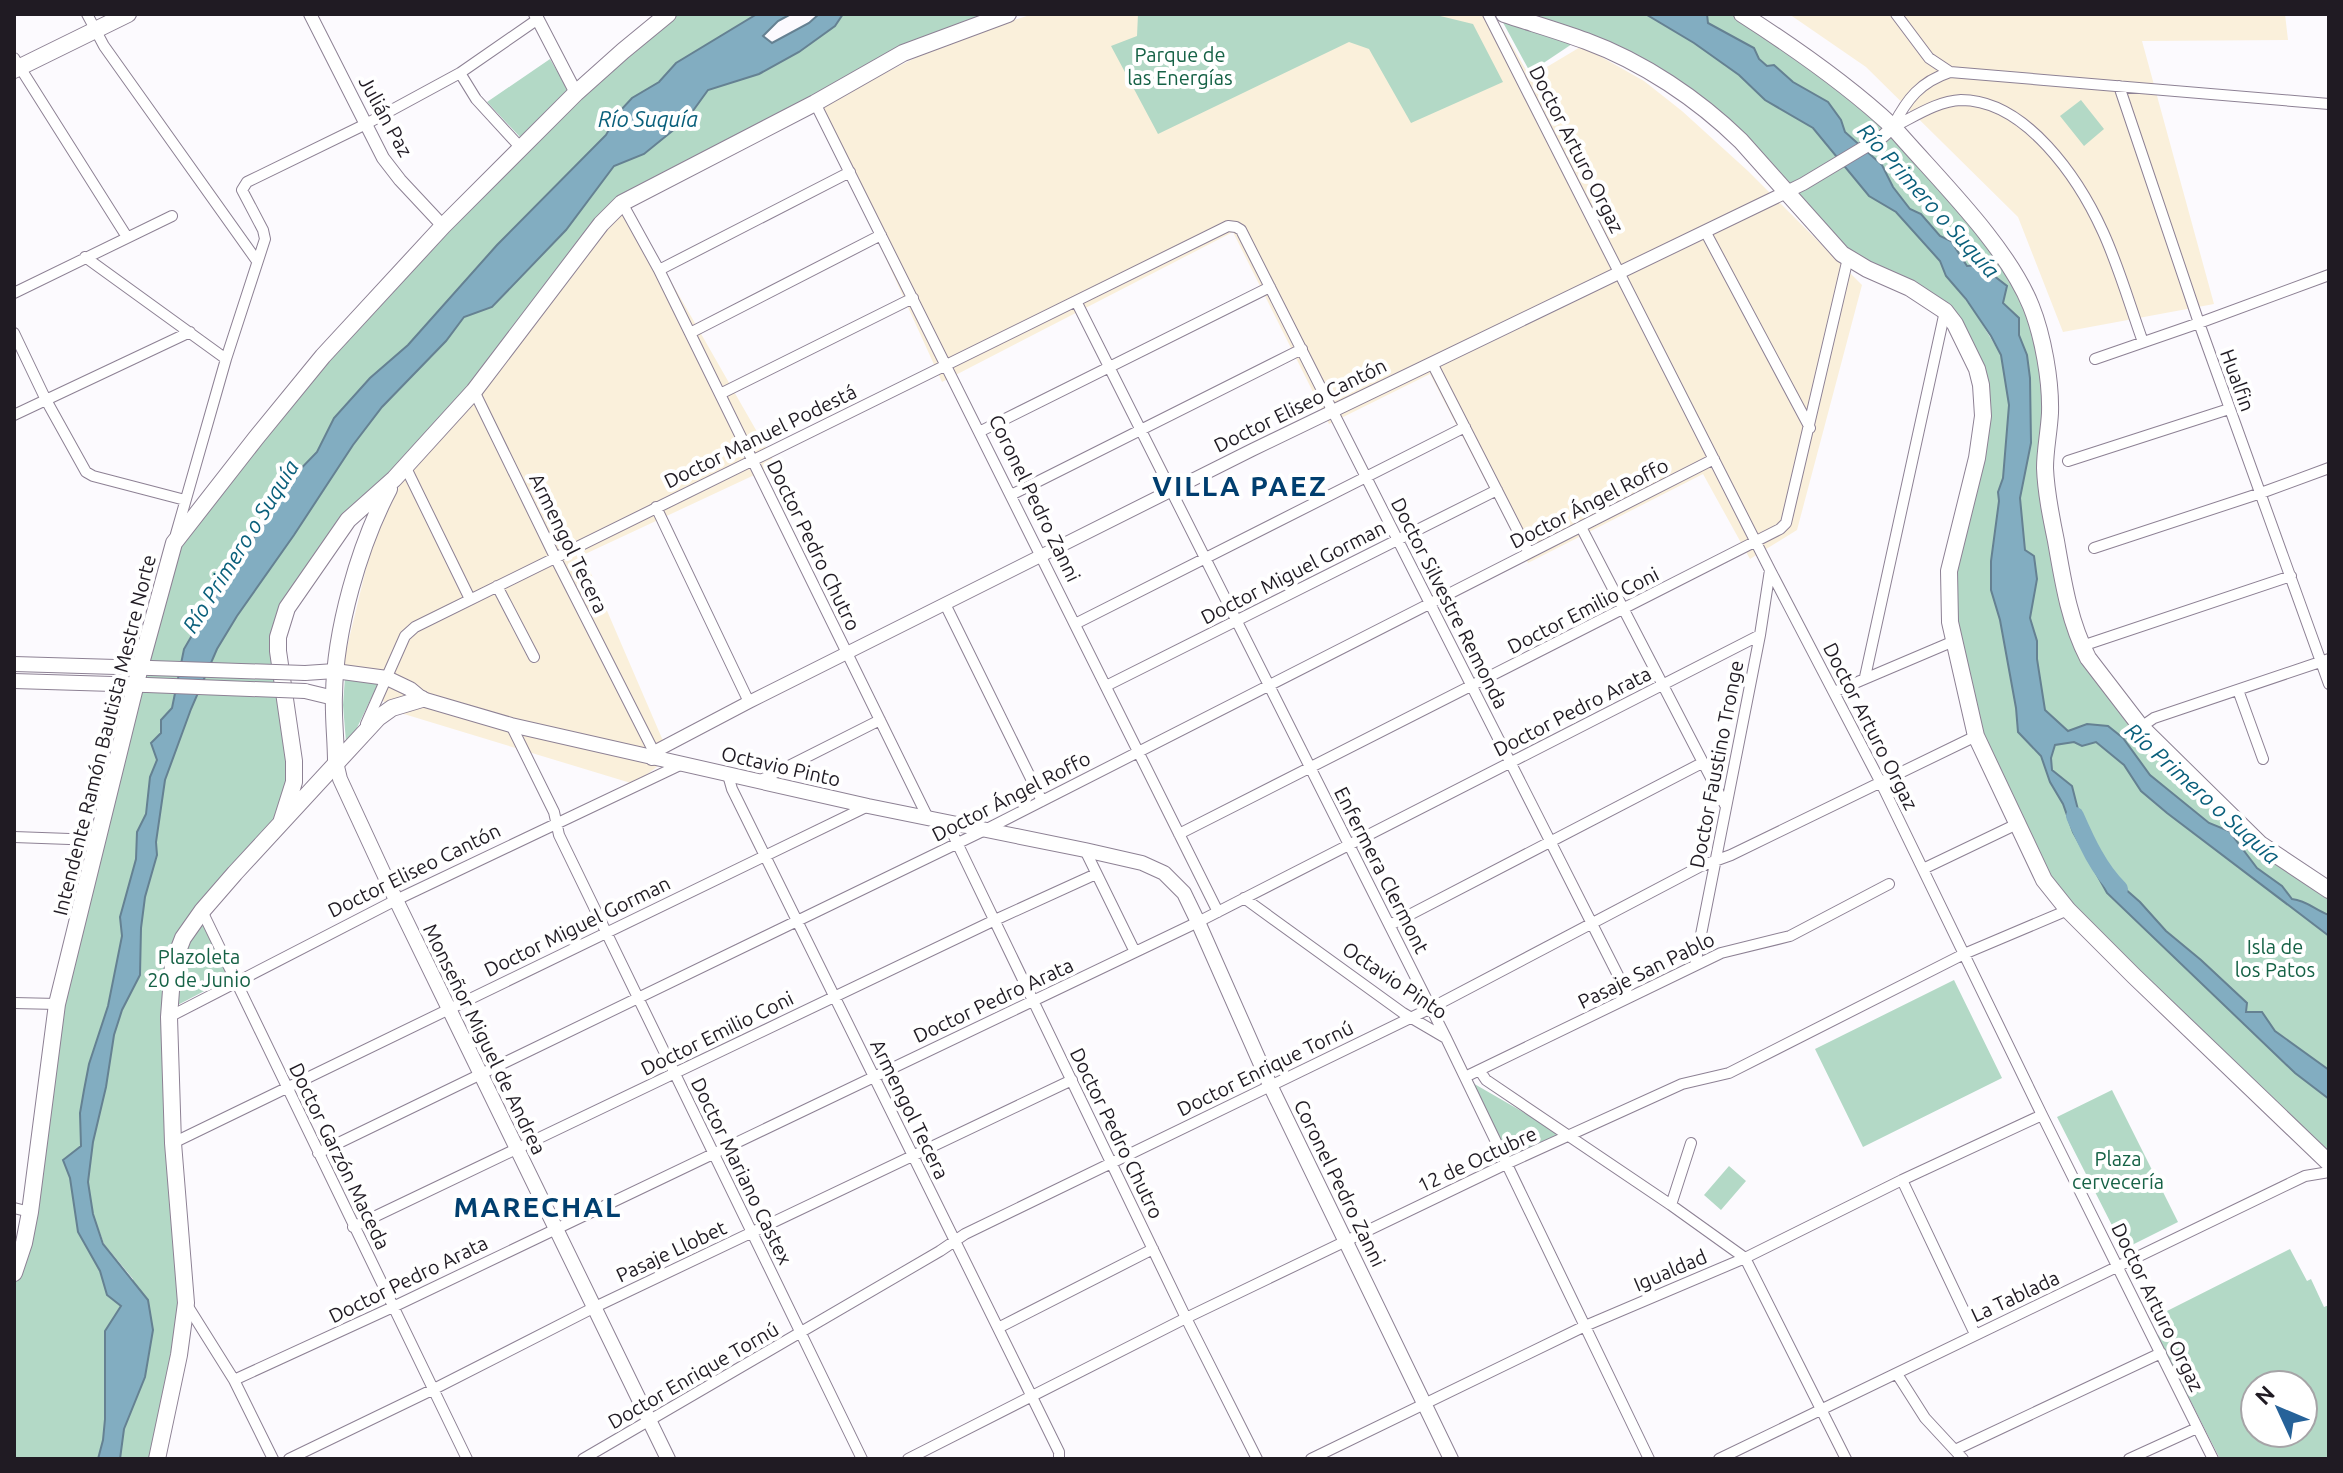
<svg xmlns="http://www.w3.org/2000/svg" width="2343" height="1473" viewBox="0 0 2343 1473" font-family="Ubuntu,sans-serif">
<style>
.industrial{fill:#faf0db}
.green{fill:#b3d9c6;fill-rule:evenodd}
.water{fill:#82adc1;stroke:#658192;stroke-width:2}
.lines{fill:none;stroke-linecap:round;stroke-linejoin:round}
.river{stroke:#82adc1;stroke-width:18}
.minor-casing{stroke:#8d8194;stroke-width:12}
.tertiary-casing{stroke:#8d8194;stroke-width:14}
.secondary-casing{stroke:#8d8194;stroke-width:16}
.primary-casing{stroke:#8d8194;stroke-width:18}
.minor{stroke:#fff;stroke-width:10}
.tertiary{stroke:#fff;stroke-width:12}
.secondary{stroke:#fff;stroke-width:14}
.primary{stroke:#fff;stroke-width:16}
.secondary-bridge-casing{stroke:#8d8194;stroke-width:16;stroke-linecap:butt}
.secondary-bridge{stroke:#fff;stroke-width:14}
.labels{text-anchor:middle;dominant-baseline:central;stroke-width:8;stroke-linejoin:round;paint-order:stroke}
.park-label{font-size:20px;fill:#166246;stroke:#fff}
.street-label{font-size:20px;fill:#201b23;stroke:#fff}
.water-label{font-size:22px;font-style:italic;fill:#095f7b;stroke:#fff}
.district-label{font-size:28px;font-weight:bold;letter-spacing:2px;fill:#013f6f;stroke:#fff}
</style>
<rect width="100%" height="100%" fill="#fcfafe"/>
<path class="industrial" d="M1033,14h461l36,63 52,-31 62,35 38,30 66,60 114,114 -65,245 -47,29 -47,-85 -175,89 -98,-189 -101,50 -96,-192 -291,150 -125,-275 134,-67z
M1789,14h496l3,26 -146,1 72,263 -151,28 -45,-115 -152,-150z
M624,199l152,266 -193,90 87,202 -36,27 -240,-73 -51,-47 27,-112 17,-44 26,-45z"/>
<path class="green" d="M668,14h89l-81,49 -17,19 -27,16 -13,14 -13,23 -109,110 -89,100 -38,33 -36,40 -17,35 -32,32 -16,32 -39,53 -46,79 -12,59 -11,12v13l-9,12 5,15 -7,17 -4,37 -9,18 -1,27 -16,58 2,19 -14,70 -19,58 -5,26 -4,23 1,33 -18,14 7,18 8,54 22,39 7,24 14,11 -16,25v87l-2,22 -5,19h-84v-186l43,-269 117,-461 269,-317z
M843,14h165l-79,27 -307,162 -85,105 -179,203 -77,113 10,174 -56,75 -62,91 13,339 -29,156h-37l4,-30 8,-23 1,-127 -29,-35 -11,-30 -5,-32 5,-40 13,-55 8,-52 8,-25 18,-35 1,-46 4,-32 12,-42 -1,-12 9,-63 26,-71 26,-60 20,-33 57,-81 59,-90 29,-38 64,-66 18,-24 28,-10 74,-77 48,-64 30,-12 43,-35 21,-29 51,-16 76,-48z
M1138,14h294l41,10 30,58 -92,41 -42,-74 -20,-7 -191,92 -47,-88 26,-10z
M1504,14l143,1 47,28 45,32 26,25 48,28 56,68 27,16 44,49 6,15 27,33 28,46 8,50 -6,73 -5,14 1,8 -8,61v29l9,30 16,88 2,24 23,24 9,26 13,22 10,28 34,61 188,180 34,26v64l-261,-253 -87,-162 -33,-163 35,-185 -28,-76 -88,-55 -126,-128 -106,-77z
M1707,14h35l134,98 107,119 56,102 6,131 43,194 172,186 69,46v25c-15,-6 -20,-14 -37,-15l-10,-14 -25,-18 -28,-36 -20,-9 -59,-48 -10,-12 -53,-39 -19,7 -23,-21 -8,-51v-18l-7,-23 7,-40 -3,-22 -9,-6 -5,-52 11,-55 -4,-88 -8,-20v-17l-52,-52 -16,-25 -11,-5 -19,-22 -11,-5 -17,-22 -11,-22 -37,-33 -4,-12 -13,-18 -35,-20 -19,-17 -7,1 -8,-7 -5,-11 -46,-25z
M1500,17l72,27 -42,28z
M550,59l19,32 -49,46 -33,-35z
M2081,100l23,29 -20,17 -24,-30z
M345,677l34,5 -25,52 -8,8 -3,-37z
M2074,742l8,4 14,-4 28,23 17,26 26,22 162,123v134l-54,-39 -13,-19h-16l1,-9 -46,-43 -35,-29 -26,-29 -33,-29 -12,-13 -8,-15 -7,-23 -28,-52 -1,-12 4,-13z
M201,919l28,59 -57,30 6,-44z
M1954,980l48,98 -139,69 -48,-98z
M1471,1082l90,52 -52,25z
M2112,1090l66,132 -54,27 -67,-132z
M1729,1166l17,15 -25,29 -17,-15z
M2290,1249l17,32 4,-2 13,28 5,-2v154h-109l-62,-122 9,-26zM2255,1385h48v48h-48z"/>
<path class="water" d="M757,14h34l-13,7 -15,15 9,7 37,-20 10,-9h24l-8,12 -36,26 -40,22 -51,16 -21,29 -43,35 -30,12 -48,64 -74,77 -28,10 -18,24 -64,66 -29,38 -59,90 -57,81 -20,33 -26,60 -26,71 -9,62 1,13 -12,42 -4,31 -1,47 -18,35 -8,25 -8,52 -13,55 -5,40 5,32 10,30 45,56 5,30 -8,47 -21,52 -4,30h-22l5,-19 2,-21v-88l16,-25 -14,-11 -7,-24 -22,-39 -8,-54 -7,-18 18,-14 -1,-33 4,-23 5,-26 19,-58 14,-70 -2,-19 16,-58 1,-27 9,-18 4,-37 7,-17 -6,-17 10,-10v-13l11,-12 12,-59 46,-79 39,-53 16,-32 32,-33 17,-34 36,-40 38,-33 89,-100 109,-110 13,-23 13,-14 27,-16 17,-19z
M1632,14h75l1,9 46,25 5,11 8,7 7,-1 19,17 35,20 13,18 4,12 37,33 11,22 17,22 11,5 19,22 11,5 16,25 13,-1 27,21 -4,17 16,15v17l8,20 3,23 1,65 -11,55 5,52 9,6 3,23 -7,39 7,23v18l8,51 23,21 19,-7 21,2 15,12 27,37 59,48 20,8 28,37 25,18 10,13c16,2 23,11 37,16v21l-162,-123 -26,-22 -17,-26 -28,-23 -14,4 -8,-4 -19,3 -4,13 1,12 20,16 15,59 8,15 12,13 33,29 26,29 35,29 46,43 -1,9h16l13,19 54,39v29l-34,-26 -188,-180 -34,-61 -10,-28 -13,-22 -9,-26 -23,-24 -2,-24 -16,-88 -9,-30v-29l8,-60 -1,-9 5,-14 6,-73 -8,-50 -10,-19 -25,-37 -20,-23 -6,-15 -44,-49 -27,-16 -56,-68 -48,-28 -26,-25 -45,-32 -47,-28z"/>
<g class="lines">
<path class="river" d="M2075,816c11,25 24,54 44,73"/>
<g class="minor-casing">
<path id="minor" d="M87,14l17,32 153,215
M1488,14l282,556 111,213 161,332 171,344
M1896,14l33,44 21,14 379,32
M14,58l113,179
M460,73l16,26 45,49
M2119,86l80,237 130,361
M815,103l403,809
M1893,126c14,-27 27,-44 57,-54
M1893,127c21,-10 44,-26 68,-27 65,0 118,79 142,132 16,35 27,74 40,110
M622,203l37,67 269,548
M1705,231l105,197
M85,257l141,102
M659,270l191,-98
M14,293l158,-77
M1076,301l370,737 203,421
M14,333l32,67 40,72 7,4 92,24
M690,333l191,-98
M2095,359l104,-36 130,-48
M1432,363l97,190
M474,391l81,166 99,195
M720,394l193,-96
M14,415l176,-83
M979,432l291,-145
M2068,461l161,-52
M405,466l65,133
M1011,495l291,-146
M656,507l93,195
M1581,527l144,278
M176,534l50,-175 39,-120 -2,-9 -21,-40 5,-8 119,-58 94,-51 78,-54
M2094,548l167,-55 68,-25
M497,586l37,71
M945,604l97,197
M1075,624l390,-197
M2082,646l209,-70
M1865,677l80,-366
M1106,686l391,-196
M2238,690l25,69
M1834,692l120,-51
M366,724l39,-88 10,-9 813,-401 8,1 5,3 388,767
M511,725l43,87 5,23 303,624
M2141,727l13,-9 175,-59
M728,775l4,14 300,608 27,55v7
M757,782l123,-62
M947,822l239,496 71,141
M1179,834l601,-305 6,-6 62,-265
M14,837l83,3
M1085,850l50,102
M1923,869l94,-45
M1244,898l159,115 41,24
M202,911l265,548
M1390,925l312,-162
M1695,965l65,-330 10,-65
M14,1003l43,1
M169,1017l227,-117 284,-135
M1480,1071l6,9 185,125 74,53 101,201
M1465,1077l256,-124 69,-17 99,-52
M173,1143l695,-337
M318,1153l669,-324 727,-370
M1902,1180l73,154
M1671,1205l20,-62
M14,1208l16,4
M353,1227l642,-307 101,-46
M187,1305l47,75 39,79
M998,1328l155,-79
M1897,1374l28,44 38,41
M234,1380l159,-73 805,-385 562,-287
M1955,1450l206,-97
M289,1459l145,-70 159,-81 479,-228
M583,1459l357,-208 25,-17 466,-226 270,-142 30,-11 245,-119
M908,1459l278,-141 320,-154 176,-80 47,-11 235,-119 104,-44
M1311,1459l274,-133 160,-68 157,-78 140,-65
M1719,1459l586,-283 24,-4
M2129,1459l68,-31"/>
</g>
<g class="tertiary-casing">
<path id="tertiary" d="M310,14l73,144 17,22 43,46
M535,14l41,79
M652,759l2,-7 95,-50 503,-252 551,-266 80,-48 10,-9"/>
</g>
<g class="secondary-casing">
<path id="secondary" d="M14,664l136,4
M305,673l30,-2 52,7 23,11 12,10 89,26 357,81 217,44 57,13 22,10 20,20 14,29 72,163 181,374
M14,681l132,4
M305,691l29,7
M336,762l4,17 56,121 272,559"/>
</g>
<g class="primary-casing">
<path id="primary" d="M1504,14c27,9 55,17 82,27 57,21 112,58 155,100l101,113 25,15 43,19 35,23 10,13 22,45 4,16 2,31 -6,42 -28,113 1,51 26,114 68,144 24,30 66,66 195,187
M1742,14c53,34 105,70 151,113 44,51 113,117 138,179 12,30 20,75 19,107 -1,19 -5,37 -5,55 1,25 6,49 11,73 7,40 13,80 32,117l53,69 119,117 69,46
M14,70l114,-56
M336,762c0,-22 -3,-45 -2,-67 1,-65 25,-149 55,-206
M281,823l13,-41v-21l-16,-110v-14l9,-29 61,-88 46,-41 80,-88 127,-167 21,-21 193,-100 88,-50 105,-39
M14,1273l10,-30 6,-31 27,-208 83,-337 34,-124 82,-105 67,-82 120,-130 133,-133 47,-42 45,-37
M157,1459l22,-104 7,-52 -13,-160 -4,-126 4,-53 10,-26 19,-27 33,-38 143,-155 14,-10 30,-9"/>
</g>
<use href="#minor" class="minor"/>
<use href="#tertiary" class="tertiary"/>
<use href="#secondary" class="secondary"/>
<use href="#primary" class="primary"/>
<g class="secondary-bridge-casing">
<path id="secondary-bridge" d="M151,668l154,5
M147,685l158,6"/>
</g>
<use href="#secondary-bridge" class="secondary-bridge"/>
</g>
<g class="labels">
<g class="park-label">
<text x="1180" y="54">Parque de<tspan x="1180" dy="23">las Energías</tspan></text>
<text x="2275" y="946">Isla de<tspan x="2275" dy="23">los Patos</tspan></text>
<text x="199" y="956">Plazoleta<tspan x="199" dy="23">20 de Junio</tspan></text>
<text x="2118" y="1158">Plaza<tspan x="2118" dy="23">cervecería</tspan></text>
</g>
<g class="street-label">
<text transform="translate(386 116) rotate(61)">Julián Paz</text>
<text transform="translate(1577 149) rotate(63)">Doctor Arturo Orgaz</text>
<text transform="translate(2238 380) rotate(70)">Hualfin</text>
<text transform="translate(1300 405) rotate(-26)">Doctor Eliseo Cantón</text>
<text transform="translate(760 436) rotate(-26)">Doctor Manuel Podestá</text>
<text transform="translate(1035 498) rotate(64)">Coronel Pedro Zanni</text>
<text transform="translate(1589 503) rotate(-27)">Doctor Ángel Roffo</text>
<text transform="translate(569 543) rotate(64)">Armengol Tecera</text>
<text transform="translate(814 545) rotate(64)">Doctor Pedro Chutro</text>
<text transform="translate(1293 572) rotate(-27)">Doctor Miguel Gorman</text>
<text transform="translate(1450 603) rotate(63)">Doctor Silvestre Remonda</text>
<text transform="translate(1583 610) rotate(-27)">Doctor Emilio Coni</text>
<text transform="translate(1572 711) rotate(-27)">Doctor Pedro Arata</text>
<text transform="translate(1871 726) rotate(63)">Doctor Arturo Orgaz</text>
<text transform="translate(104 735) rotate(-76)">Intendente Ramón Bautista Mestre Norte</text>
<text transform="translate(1716 764) rotate(-79)">Doctor Faustino Tronge</text>
<text transform="translate(781 766) rotate(13)">Octavio Pinto</text>
<text transform="translate(1011 796) rotate(-27)">Doctor Ángel Roffo</text>
<text transform="translate(414 870) rotate(-26)">Doctor Eliseo Cantón</text>
<text transform="translate(1382 870) rotate(63)">Enfermera Clermont</text>
<text transform="translate(577 926) rotate(-26)">Doctor Miguel Gorman</text>
<text transform="translate(1646 970) rotate(-26)">Pasaje San Pablo</text>
<text transform="translate(1395 980) rotate(34)">Octavio Pinto</text>
<text transform="translate(993 1000) rotate(-25)">Doctor Pedro Arata</text>
<text transform="translate(717 1033) rotate(-26)">Doctor Emilio Coni</text>
<text transform="translate(485 1039) rotate(64)">Monseñor Miguel de Andrea</text>
<text transform="translate(1265 1068) rotate(-26)">Doctor Enrique Tornú</text>
<text transform="translate(910 1109) rotate(64)">Armengol Tecera</text>
<text transform="translate(1117 1133) rotate(64)">Doctor Pedro Chutro</text>
<text transform="translate(340 1156) rotate(64)">Doctor Garzón Maceda</text>
<text transform="translate(1477 1159) rotate(-25)">12 de Octubre</text>
<text transform="translate(742 1171) rotate(64)">Doctor Mariano Castex</text>
<text transform="translate(1340 1183) rotate(64)">Coronel Pedro Zanni</text>
<text transform="translate(671 1251) rotate(-25)">Pasaje Llobet</text>
<text transform="translate(1670 1270) rotate(-23)">Igualdad</text>
<text transform="translate(408 1279) rotate(-26)">Doctor Pedro Arata</text>
<text transform="translate(2015 1296) rotate(-25)">La Tablada</text>
<text transform="translate(2158 1307) rotate(64)">Doctor Arturo Orgaz</text>
<text transform="translate(693 1375) rotate(-30)">Doctor Enrique Tornú</text>
</g>
<g class="water-label">
<text x="648" y="118">Río Suquía</text>
<text transform="translate(1929 200) rotate(48)">Río Primero o Suquía</text>
<text transform="translate(240 546) rotate(-58)">Río Primero o Suquía</text>
<text transform="translate(2203 793) rotate(42)">Río Primero o Suquía</text>
</g>
<g class="district-label">
<text x="1240" y="485">VILLA PAEZ</text>
<text x="538" y="1206">MARECHAL</text>
</g>
</g>
<rect width="2343" height="1473" fill="none" stroke="#201b23" stroke-width="32"/>
<g transform="translate(2279 1409) rotate(314)"><circle r="38" fill="#ffffff" stroke="#a6a4a7" stroke-width="2"/>
<path d="M0-6L14 30L0 20L-14 30Z" fill="#266299"/>
<text y="-12" font-size="22" font-weight="bold" text-anchor="middle" fill="#201b23">N</text>
</g>
</svg>
